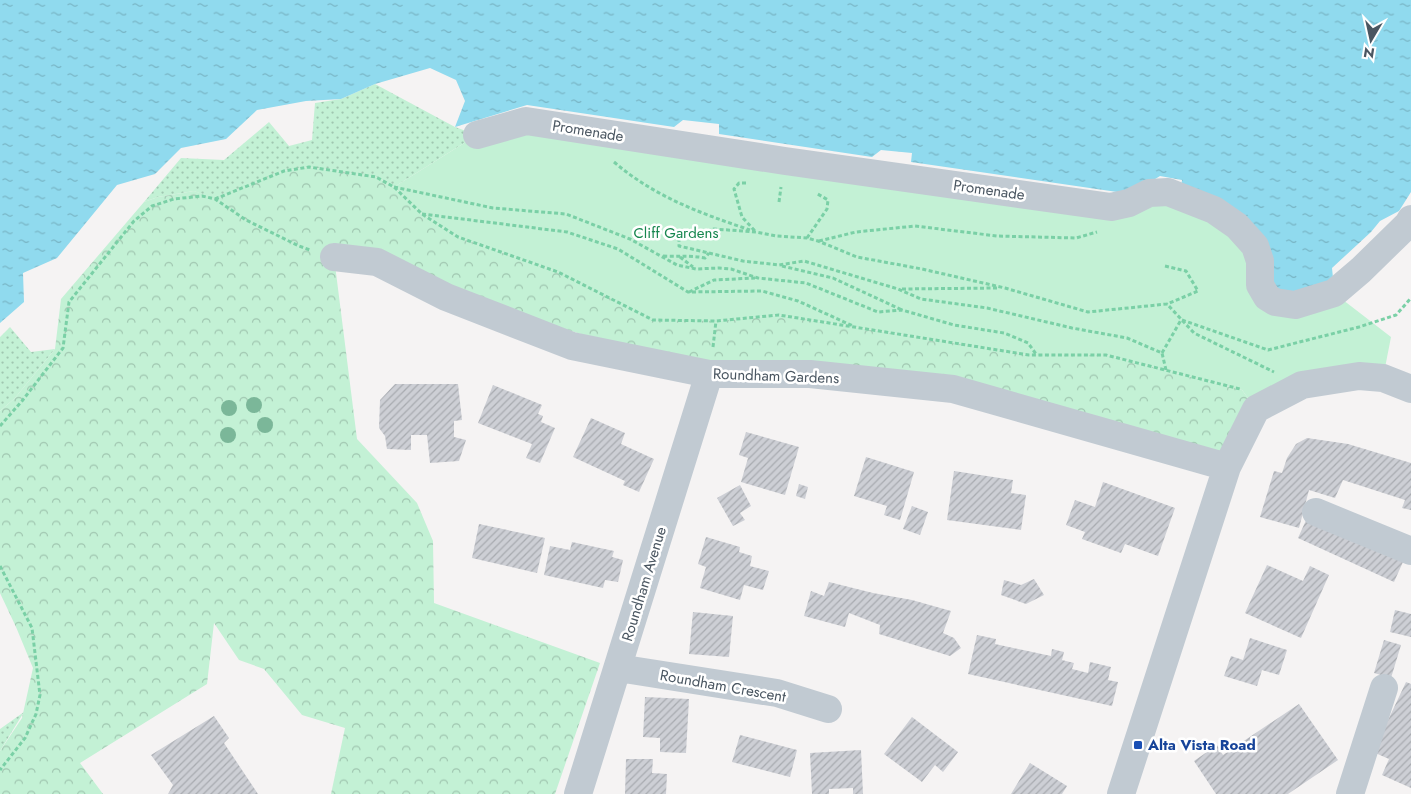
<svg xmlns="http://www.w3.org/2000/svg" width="1411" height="794" viewBox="0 0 1411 794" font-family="Jost,sans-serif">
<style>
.grass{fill:url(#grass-dots)}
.forest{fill:url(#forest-crowns)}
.garden{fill:#c3f1d5}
.water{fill:url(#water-ripples)}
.building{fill:url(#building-hatch)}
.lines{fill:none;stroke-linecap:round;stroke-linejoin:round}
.path{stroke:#7ad0a6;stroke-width:3;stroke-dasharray:4 2.5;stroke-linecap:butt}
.minor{stroke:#c1cad2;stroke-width:28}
.tree{fill:#7bb799}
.transit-dot{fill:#1a4fb4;stroke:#fff;stroke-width:2}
.labels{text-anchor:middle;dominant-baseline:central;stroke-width:5;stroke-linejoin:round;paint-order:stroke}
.street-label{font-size:15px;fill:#4a5661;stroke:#fff}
.park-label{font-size:15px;fill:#17864f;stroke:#fff}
.transit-label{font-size:15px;font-weight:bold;fill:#164399;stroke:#fff;text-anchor:start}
</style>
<defs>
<pattern id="grass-dots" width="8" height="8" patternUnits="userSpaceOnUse" patternTransform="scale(1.25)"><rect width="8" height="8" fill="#c3f1d5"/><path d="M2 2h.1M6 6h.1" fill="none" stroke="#a0c6b0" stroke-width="1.8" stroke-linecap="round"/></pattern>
<pattern id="forest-crowns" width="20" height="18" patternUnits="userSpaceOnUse" patternTransform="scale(1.25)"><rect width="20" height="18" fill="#c3f1d5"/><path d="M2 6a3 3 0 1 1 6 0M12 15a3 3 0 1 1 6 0" fill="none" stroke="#a0c6b0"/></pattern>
<pattern id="water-ripples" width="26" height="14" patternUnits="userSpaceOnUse" patternTransform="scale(1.25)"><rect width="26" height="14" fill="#90daee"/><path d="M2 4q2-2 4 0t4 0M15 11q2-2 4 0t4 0" fill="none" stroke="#78b4c4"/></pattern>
<pattern id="building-hatch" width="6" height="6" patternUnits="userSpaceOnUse" patternTransform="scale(1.25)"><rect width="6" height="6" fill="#cdcfd5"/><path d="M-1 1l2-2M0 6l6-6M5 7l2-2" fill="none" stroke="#a8abb0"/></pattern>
</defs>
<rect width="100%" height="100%" fill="#f5f3f3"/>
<path class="grass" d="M375,84l80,43 22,8 -83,52 -18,-10 -67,-10 -25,4 -69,28 -21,-8 -36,6 -14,5 37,-44 43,2 45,-38 20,24 23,-6 3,-37 26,-4z
M10,327l21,25 24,-3 -40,49 -15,13v-74z
M24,712l-24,39v-22z"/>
<path class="forest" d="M309,167l67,10 18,10 28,27 36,23 100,35 158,49 63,-6 250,40h77l136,35 14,19 -29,58 -274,-78 -244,-15 -375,-117 23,182 60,64 16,38 1,62 166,60 -45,131h-224l14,-66 -43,-13 -38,-46 -25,-9 -25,-37 -7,61 -127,79 23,31h-103v-43l22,-33 11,-50 -17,-41 -16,-34v-182l15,-13 40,-49 6,-50 83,-97 14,-5 36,-6 21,7 69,-27z"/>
<path class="garden" d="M526,121l585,86 57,-15 166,101 57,44 -8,41 -127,31 -14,-19 -136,-35h-77l-250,-40 -63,6 -63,-1 -95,-48 -100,-35 -36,-23 -28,-27 83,-52z"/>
<path class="water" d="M0,0h1411v192l-12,19 -19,10 -9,11 -39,36 1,10 -9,6 -31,11 -22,-5 -8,-39 -82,-62 1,-9 -22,-4 -29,18 -220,-32 1,-9 -31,-3 -9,7 -153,-23v-10l-36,-4 -9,7 -147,-22 -72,22 10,-26 -9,-21 -26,-12 -55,16 -34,15 -35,2 -49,9 -31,29 -45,9 -26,26 -38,11 -60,73 -34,15 1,29 -24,21z"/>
<path class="building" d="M395,384h63l4,36 -8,1v16l12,3 -7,21 -29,2 -3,-28h-16v15l-24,-1 -2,-13 -6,-8 1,-28z
M493,385l49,20 -4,9 5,2 -2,6 14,6 -15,35 -14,-5 6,-14 -54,-21z
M591,418l34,15 -4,11 33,15 -15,33 -16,-7 2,-4 -52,-24z
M746,432l53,15 -14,48 -44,-13 7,-24 -9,-3z
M1307,438l41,6 63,19v47l-9,-2 3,-8 -62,-20 -8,18 -26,-8 -10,38 -39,-11 14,-46 8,2 5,-15 9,-14z
M866,457l48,15 -14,48 -16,-5 3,-9 -33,-10z
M954,471l59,9 -2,13 15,2 -5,35 -74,-10z
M1103,482l72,26 -17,48 -33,-12 -4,9 -39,-14 3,-7 -19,-7 9,-25 20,7z
M799,484l9,3 -3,12 -9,-3z
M740,485l11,21 -11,7 5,7 -12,6 -16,-28z
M912,506l16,6 -8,23 -17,-6z
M1307,518l96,44 -9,20 -96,-44z
M479,524l66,14 -8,35 -65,-15z
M706,537l34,10 -1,5 13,4 -2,10 19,5 -6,19 -19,-5 -4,15 -40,-12 6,-21 -8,-3z
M572,542l42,9 -2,6 11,3 -5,22 -13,-2 -2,8 -59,-13 6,-29 20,4z
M1267,565l36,16 7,-15 19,9 -28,63 -56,-25z
M1034,579l10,16 -18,9 -25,-9 3,-15 17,5z
M829,582l44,11 39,7 39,11 -8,22 11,5 7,10 -11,8 -71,-22 1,-9 -31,-12 -4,14 -41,-11 7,-25 13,5z
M1395,610l16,4v23l-21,-5z
M693,612l40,4 -4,41 -40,-3z
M977,635l19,4 -1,5 56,12 1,-7 12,3 -2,8 12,3 -2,6 16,4 2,-11 21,5 -3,13 10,2 -6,24 -144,-32z
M1250,638l37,12 -8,25 -17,-5 -5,16 -33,-10 7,-20 12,4z
M1384,640l17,5 -10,33 -17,-5z
M1406,682l5,2v104l-29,-13 7,-16 -16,-7z
M645,697l44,2 -3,54 -26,-1v-14l-17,-1z
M1299,704l39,56 -50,34h-72l-22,-33 23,-16 6,10z
M214,716l15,22 -5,5 34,51h-90l5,-9 -22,-30z
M912,717l46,35 -15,20 -8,-7 -13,17 -38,-28z
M740,735l57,15 -7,27 -58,-15z
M861,750l2,44h-10v-6l-24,1v5h-17l-2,-41z
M626,759h27l-1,14 15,1 -1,20h-41z
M1030,763l37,23 -5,8h-51z"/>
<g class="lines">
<path class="path" d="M614,162c41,35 86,51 136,68
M746,183h-7l-5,6 8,28 13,14
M394,187l99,21 73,6 64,25 47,26 19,4 23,-1 12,1 27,9 48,5 72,29 24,-2 52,15 50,8 24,10 8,11
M215,199l69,-28 25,-4 67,10 18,10 28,27 36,23 100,35 95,48 63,1 63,-6 250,40h77l134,34
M779,202l2,-15
M422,214l145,18 51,17 70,43 74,-1 36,10 55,25
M807,238l20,-29 1,-9 -12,-7
M819,241l37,-9 59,-6 82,10 79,2 21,-6
M663,256c15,1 27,-1 42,2l4,-5
M680,257l13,10
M782,266l51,12 69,32
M1165,266l21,5 12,20 -31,13
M902,289l96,-1
M689,292l25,-12 41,-2
M1182,320l86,30 91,-23 37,-12 15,-17
M713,347l3,-26
M1162,353l19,-33
M1166,370l-4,-17 -35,-15 -55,-10 -85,-20 -66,-9 -23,-10 -94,-28 -25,4 -36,-4 -64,-15v-8l35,-9 42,3 20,4 31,2 11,3 39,16 65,12 83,19 83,24 79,-8 27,29 80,39
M0,426l22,-25 41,-53 6,-46 65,-81 18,-15 22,-7 28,-3 13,3 31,21 53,26 11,4
M0,566l32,62 8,67 -4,19 -11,24 -25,32"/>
<path class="minor" d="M477,135l49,-14 259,40 326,46 18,-4 20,-10 19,-1 46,18 23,16 18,20 5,15v24l7,12 8,5 20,3 39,-12 27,-23 47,-46 3,-5
M334,257l43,5 69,35 126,49 137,28h101l143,15 274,78
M1316,512l95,39
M618,668l159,25 51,16
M578,794l131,-420
M1121,794l106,-327 29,-58 46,-24 57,-9 24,2 28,11
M1350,794l34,-106"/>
</g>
<g class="tree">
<circle cx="254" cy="405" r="8"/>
<circle cx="229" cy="408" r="8"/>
<circle cx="265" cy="425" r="8"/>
<circle cx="228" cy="435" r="8"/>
</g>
<rect class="transit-dot" x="1133" y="740" width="10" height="10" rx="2.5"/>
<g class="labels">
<g class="street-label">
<text transform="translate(588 131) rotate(9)">Promenade</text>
<text transform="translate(989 190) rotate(8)">Promenade</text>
<text transform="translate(776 376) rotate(2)">Roundham Gardens</text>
<text transform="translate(644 584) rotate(-73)">Roundham Avenue</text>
<text transform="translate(723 686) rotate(10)">Roundham Crescent</text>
</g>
<g class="park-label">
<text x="676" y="233">Cliff Gardens</text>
</g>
<g class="transit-label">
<text x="1148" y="745">Alta Vista Road</text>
</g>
</g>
<g transform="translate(1371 40) rotate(189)" stroke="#ffffff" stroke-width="4" paint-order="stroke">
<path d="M0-4L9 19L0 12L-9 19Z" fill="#4a5661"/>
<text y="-8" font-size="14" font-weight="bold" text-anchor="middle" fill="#4a5661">N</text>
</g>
</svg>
